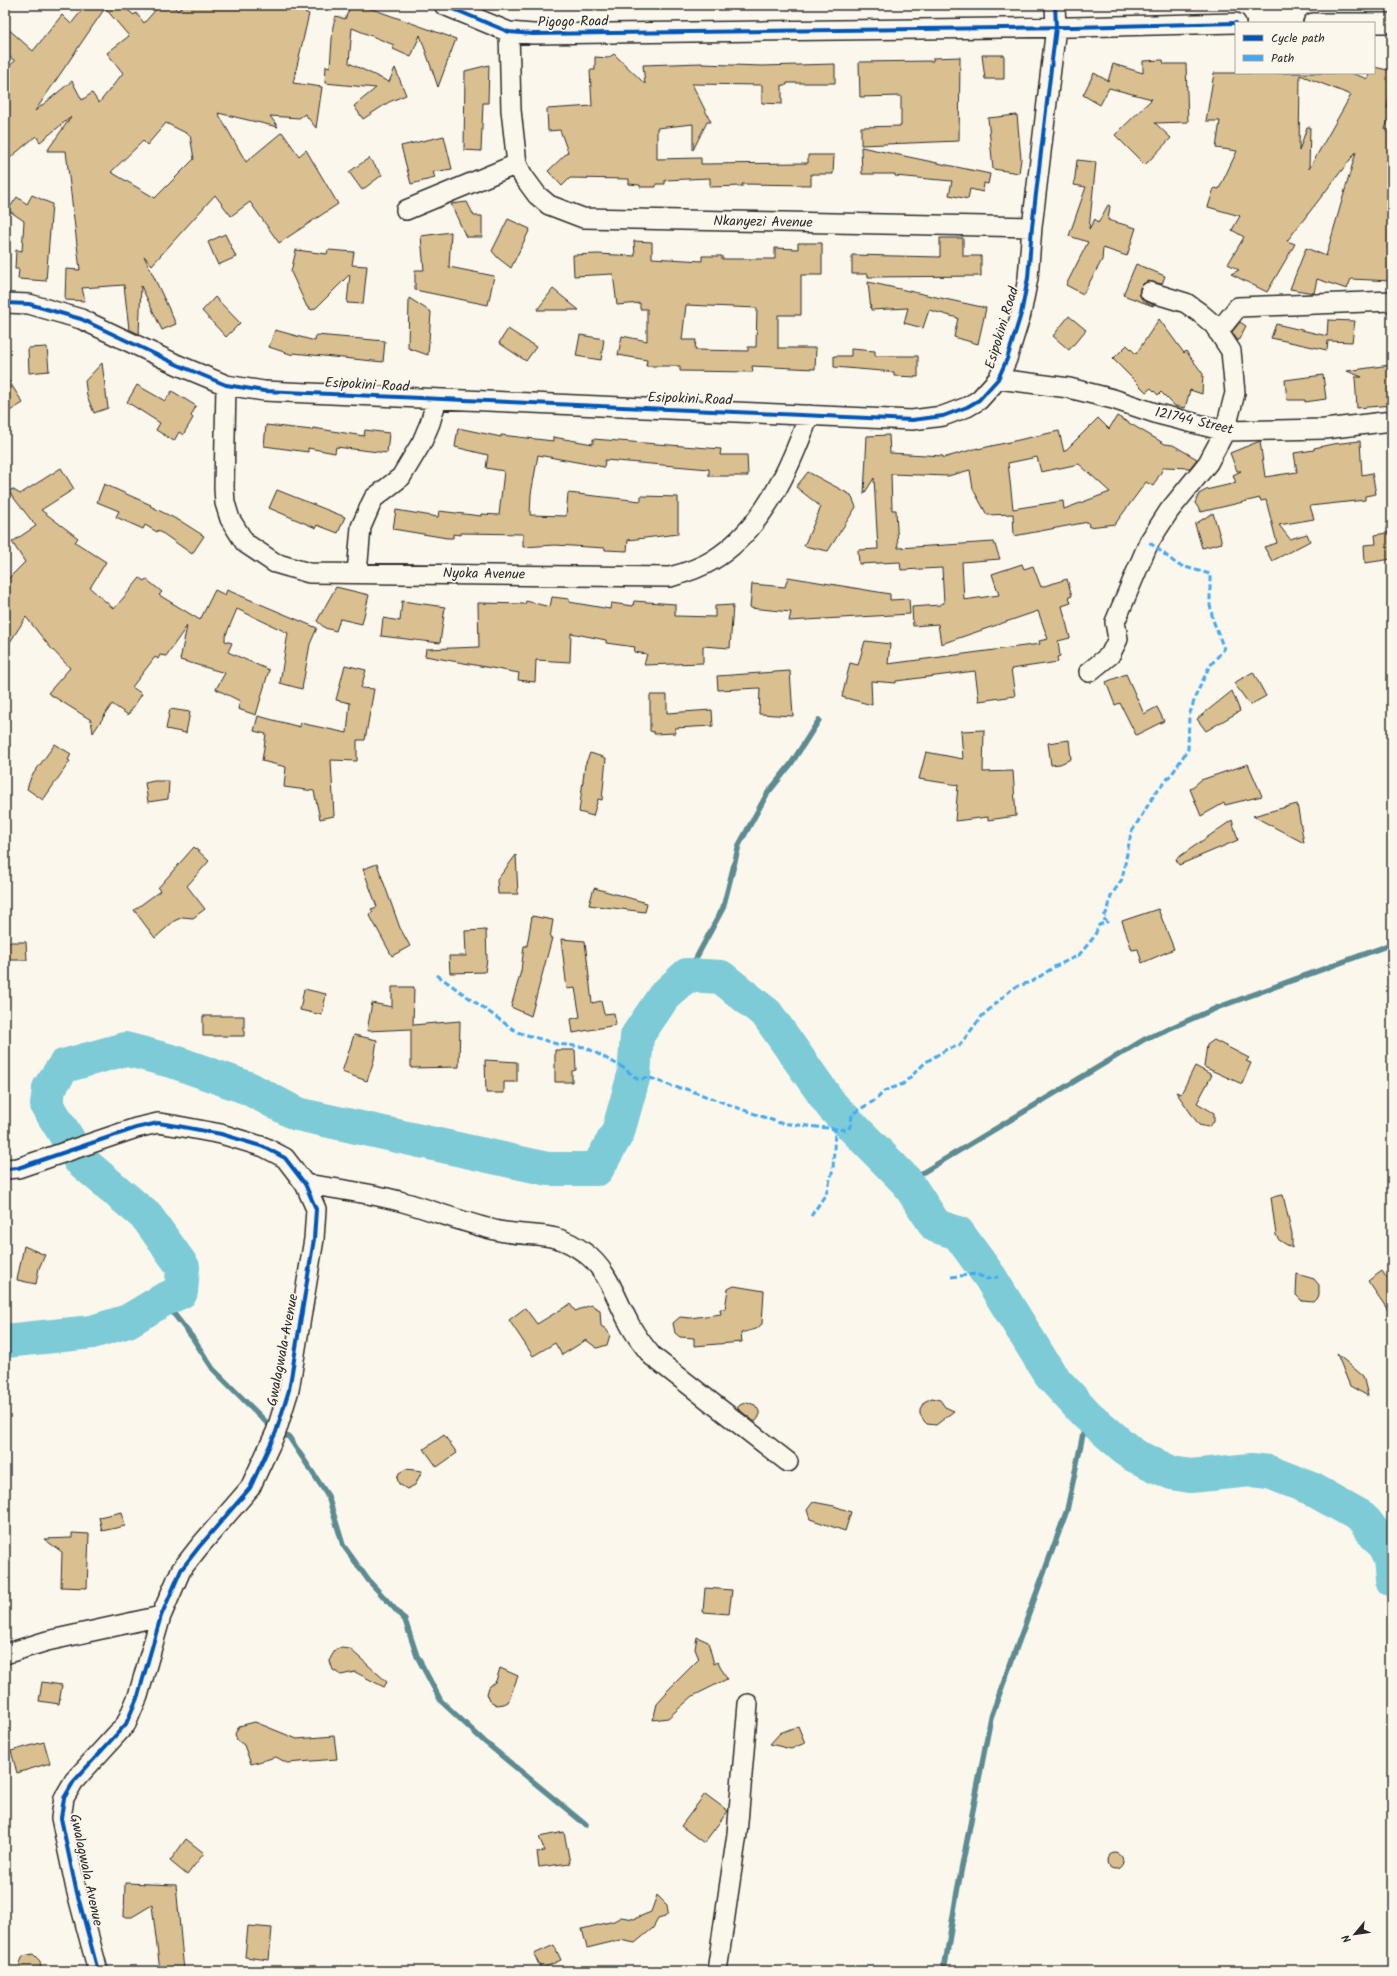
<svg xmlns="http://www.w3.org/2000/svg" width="1397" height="1976" viewBox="0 0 1397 1976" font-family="Kalam,sans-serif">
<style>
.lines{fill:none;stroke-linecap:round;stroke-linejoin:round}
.stream{stroke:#5b8b92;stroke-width:5.5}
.river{stroke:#7bcbd6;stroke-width:34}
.building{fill:#dac090;stroke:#2b2b2b;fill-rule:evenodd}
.minor-casing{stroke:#2b2b2b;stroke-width:22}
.minor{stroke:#fbf7ec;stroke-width:19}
.quiet{stroke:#3fa9f5;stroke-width:3;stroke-dasharray:6 3;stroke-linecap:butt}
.cycleway-casing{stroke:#fbf7ec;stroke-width:6}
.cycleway{stroke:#0057b8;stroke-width:4}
.labels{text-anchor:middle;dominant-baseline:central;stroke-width:3.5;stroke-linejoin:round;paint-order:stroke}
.street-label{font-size:14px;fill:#2b2b2b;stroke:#fbf7ec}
</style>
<rect width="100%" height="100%" fill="#fbf7ec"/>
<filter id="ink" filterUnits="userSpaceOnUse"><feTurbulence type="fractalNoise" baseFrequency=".025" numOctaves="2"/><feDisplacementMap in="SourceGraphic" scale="8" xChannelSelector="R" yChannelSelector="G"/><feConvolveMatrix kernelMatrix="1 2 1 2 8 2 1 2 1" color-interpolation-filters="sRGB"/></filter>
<g filter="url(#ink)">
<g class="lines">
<path class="stream" d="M687,975l36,-67 16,-63 28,-51 24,-30 28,-44
M907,1182l238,-143 74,-32 173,-63
M163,1300l29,37 21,32 63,63 13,5 39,59 15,49 26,36 36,39 12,36 24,45 44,41 101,83
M944,1971l13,-79 34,-175 76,-207 20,-95"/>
<path class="river" d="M68,1139l-21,-34 2,-17 15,-22 61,-17 50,13 73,26 49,26 251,55h49l21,-37 16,-57 3,-39 27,-40 23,-21 34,2 46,37 65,92 75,76 29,44 22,7 32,44 61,99 36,39 46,40 39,18 18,3 61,-6 18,2 41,16 52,29 21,27 7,16 2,20
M5,1341l87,-9 36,-11 35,-21 18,-8 2,-25 -36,-50 -68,-58"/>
</g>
<path class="building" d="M86,5h35l13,10 2,-2 8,10 16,-18h12l6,6 7,-6h105l19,9 -16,69 29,4 -6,41 -11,-14 -6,4 -29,-2 8,11 -60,-14 28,49 36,-30 17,24 7,-6 32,54 -59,39 -29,-41 -19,14 -16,-21 -63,70 -8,-9 32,68 -14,6 -21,-44 -2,48 -10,-5 -5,-44 -42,3 3,13 -20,-1 1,-31 14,1 -14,-119h-19l24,-34 -31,25 -4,-6 -31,26v-92l10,-9 -10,-8v-27l28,25 29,-36 9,9zM105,8l24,28 -22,17 16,20 -24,30 -7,-10 -10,7 -10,-19 -37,30zM166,123l24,12 4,24 -39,39 -44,-26 32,-31 4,4z
M351,5h10l95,34 -18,48 -18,-52 -9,22 -18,-8 1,-4 -42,-17 -3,35 40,19 6,-14 11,27 -17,7 -26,17 -9,-13 22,-18 -51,-5 1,-17 4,1 3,-41 3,-10 9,3z
M614,54l31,30 -2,-19 59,-2v1l60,2 73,-2v19h-48v2h-5v19l-20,-1v-18l-70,-1 19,38h-4l-14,28v-26l-36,4v31l44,-1v6l107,-1v-8h26l-1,19h-22v11l-69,-1 1,2 -33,1v-9l-45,2v4h-9v3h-16v-2l-11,-1v-5l-59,-1 -8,8 -14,-15 20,-19 -8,-22 -12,1 -1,-22 45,-3 -2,-36h5v-13l13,1z
M982,55h22v24h-19z
M960,57l-1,84 -98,4v-18l40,-1v-30l-41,1 -1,-35 74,-1v-3z
M1163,60l1,4h22l2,58 -33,1 16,15 -26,27 -30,-30 37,-36 -43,-11 -9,17 -17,-10 11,-22 14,8 5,-17 30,9v-12z
M489,65l-1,38h-5l-2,48 -17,-1 1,-79z
M1374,67l18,4v13l-5,24 5,2 -7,19 7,2v150l-41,-2 -4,10 -30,-10 -3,14 -24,-4 16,-41 20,8 30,-104 -69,89 8,3 -28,48 -36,-18 8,-4 -11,-6 16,-27 -12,-7 8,-14 -32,-9 6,-19 5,1 18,-38 -21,-3 4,-27h-14l8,-48h137l17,6 1,-6h5zM1300,75l51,20 -42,74 1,-42h-3l-8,24z
M1017,115l4,44 -2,14 -26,-4 -5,-51z
M444,136l8,33 -19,3 2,6 -24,6 -10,-38z
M861,147l129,27 -2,10 -4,-1 -1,9 -13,-3 -2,10 -19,-4 3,-14 -57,-5v-2h-33z
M369,158l13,17 -20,15 -13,-18z
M1077,160l19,2 -7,67 6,-10 3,4 10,-18 2,1 -2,14 28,8 -9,28 -24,-8 -1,12 -19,34 -17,-9 22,-43 -19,-6 17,-49 -12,-2z
M32,195l20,9 -6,77 -28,-2 1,-10h-4l1,-19 6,1 2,-30 -16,-11 9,-13 10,7z
M467,202l7,14h8v21h-16l-15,-33z
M508,219l22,10 -19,39 -13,-10 -6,-7z
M451,232l-2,35 45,9 -6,29 -73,-15v-20h9l-3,-34z
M225,234l11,23 -18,8 -10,-23z
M940,238h23v18h18v20l-113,1v-3h-16v-19l88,2z
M634,241l18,1v16l50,3v-5h20v3h53v-11l23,1v-6h24v32h-21v40h-23v33h38l-1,21 -63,-3 1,6 -73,-1v-5h-34l1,-6 -29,-5 4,-19 25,5v-32h-7v-6l-23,2 -4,-31 -39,2 -1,-21 25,-1 37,2zM686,305l71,3 -1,39h-8v4l-53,-1 1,-10h-14z
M296,250l31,4 1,-4 26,2 -2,13 15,1 -4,38 -16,-1 3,-29 -33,33 -5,3 -5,-3 -16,-35z
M1136,264l29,12 -3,8 -14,-3 -5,3 -3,4 -1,6 3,5 12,6 -1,1 -30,-11z
M868,282l118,26 -8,36 -24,-7 4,-19 -29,-8 -6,18 -19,-5 4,-15 -37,2z
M553,289l26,21h-42z
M215,297l25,26 -14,14 -24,-26z
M409,298l22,14 -3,43 -20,-7z
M1069,316l17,14 -17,20 -16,-14z
M1159,319l25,34 2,-2 17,23 -1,20 -12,-4 -5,18 -10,-2 -14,-14 -3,3 -7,-7 -5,4 -33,-33 14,-14 9,9z
M1328,320l27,1 -3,21 -24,-1 -1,9 -56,-12 5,-14 51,12z
M1240,322l6,4 -8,15 -6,-9z
M508,329l28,18 -10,14 -27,-18z
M275,330l40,11 1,-6 69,6 -2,21 -90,-9v2l-24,-8z
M580,335l24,4 -3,21 -25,-4z
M47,347l2,24 -20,2 -1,-25z
M851,349l24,2v5h43v21l-24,-1v-4l-60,-5v-11h17z
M102,363l6,45 -14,5 -7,-17 -2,-15z
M1390,365l2,14v26l-35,3 -2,-31h7l-15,-6z
M5,375l18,28 -18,11z
M1323,375l3,24 -21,3v-2h-18l-2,-20z
M137,385l28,16 7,-10 24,15 -5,10 2,2 -10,17 -4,-3 -5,9 -18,-11 4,-7 -33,-21z
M1117,416l48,28 8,1 24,14 -7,9 -26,-1 -11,19 -7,-4 -31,42 -26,3 -1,-5 -74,14 -1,-22 -26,1 -14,-26 -3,-19 -22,6 -57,-2 1,36h4l2,38 96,-6 6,17 -38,3 2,38 35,-5 -7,-21 30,-10 2,5 9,-3 8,21 26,-8 5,17 -3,1 2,6 -9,3 8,32 -12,3 2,15 -3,1 1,5 -47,7 4,27 -36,5 -4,-30 -79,10v2l-25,-2 1,24 -30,-8 8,-34 8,2 7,-24 25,3 -2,20 152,-20 -1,-3 9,-2 -10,-28 -97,33 -3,-20 -25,2 -1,-19 28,-2v-1l4,-1 -2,-35 -41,2 -1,-8 -41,2 -1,-14 20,-1 -4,-71 -10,16 3,-58 22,-1 1,18 53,3v2l35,-10v1l81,-18 5,21 34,-34 11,11zM1037,457l4,15 38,-8 31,28 -46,17 -1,-8 -50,8 -5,-46z
M266,425l46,5 1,-2 51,8 1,-6 24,3 -2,20 -51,-6 -1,6 -27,-5v4l-44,-6z
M458,428l43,9v-2l52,6v-4l40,7v-5l128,10 -1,6h27l1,21h-39v-7l-104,-9 -1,7 -66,-12 -7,39 -1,21 36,1 2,-23 73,8v-5l37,1v37l-50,6 -1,11 -22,-1v-2l-50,-3 -32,2v-13l-62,-1v2l-8,-1v4h-6l-54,-9 3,-19 42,7 1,-6 42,5v-2l18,1 5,-44 -18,-3 2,-13 -33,-8z
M1260,441l5,36 32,-5 -3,-19 20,-3v-2l19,-4 27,-3 2,34 10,-2 4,21 -11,2v4l-55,6 4,13 -35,6 11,14 17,-5 3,7 -38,20 -8,-14 13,-4 -11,-43 -5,1 -1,-3 -59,14 -6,-9 4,-9 7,-4 30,-7 -3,-8 8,-4h-4l-7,-18z
M61,468l13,21 -33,21 37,28 -3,4 31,20 -16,26 24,21 26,-31 4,3 2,-2 16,13 -3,3 41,25 15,-30 10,5 2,-5 90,38 -7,16 -8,45 -22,-6 8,-50 -51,-24 -12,28v4l7,2 -4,9 41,18 -13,45 -18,-6 2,-8 -24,-12 9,-16 -45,-13 7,-34 -21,30 -6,-1 -2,4 -3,-2 -23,30 10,7 -14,21 -16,-11 -19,29 -2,-13 -43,-27 22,-25 -20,-21 -24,-30 -21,33v-68l20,-20 -13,-20 24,-16 -27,-34 3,-3 8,5z
M808,472l43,23 5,12 -28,44 -24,-5 17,-39 -25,-20z
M104,484l47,21 -1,1 32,16 22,14 -12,18 -34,-24 -1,2 -12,-7 -2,4 -27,-12 3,-6 -22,-9z
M277,490l68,27 -7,16 -21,-8 -1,3 -47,-20z
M1213,513l9,30 -20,5 -7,-24z
M1392,532v27l-27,4 -1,-18 12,-1 -1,-9z
M788,577l102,17v6l19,-1 1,15 -121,7 2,-9 -41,-4 2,-24 33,3z
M336,587l33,8 -7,29 -22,-5 -4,12 -11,-3 -8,-7z
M552,597l17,2v3l41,7 1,-6 22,3 1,-5 41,3v12l40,1v-11l18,-1 -3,43 -27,-2v17l-59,2 3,-11 -13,-2 1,-5 -29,-4v-3l-35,-7 -1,29 -34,-2 -1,22 -17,-2 1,-7 -94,-17 1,-7 53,-2 -1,-44 47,1 1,-3 24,6z
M402,601l43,6 -5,36 -59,-7 2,-18 17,3z
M345,665l21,5 -5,18 13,1 -9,51h-8v21l-26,-1 3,56 -14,3 -6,-28 -30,-4 2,-20 -24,-6 4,-27 -12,-3 4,-15 42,11v-4l47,10 3,-30 -14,-3z
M790,671l3,45 -34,-2 1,-26 -42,2 -1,-14z
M1253,672l13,24 -16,9 -16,-22z
M1126,674l18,40 13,-7 7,14 -28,14 -16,-32 -5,2 -9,-23z
M1232,691l8,20 -34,20 -9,-12z
M650,695h17v18l45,-3 1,16 -38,2v5l-21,1v-2l-4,-1z
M170,709l20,3 -4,21 -20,-4z
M984,730l-1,42 30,-1 3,45 -28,4v-3l-33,4 3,-36 -39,-6 7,-27 37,7 -2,-28z
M1069,740l2,19 -11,5 -9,1 -3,-22z
M55,744l16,10 -3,6 2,1 -27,39 -16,-11 4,-12z
M590,753l16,5 -4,42 -4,-1 -5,17 -14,-4 6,-47z
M1248,764l14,32 -37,9 -1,-2 -23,13 -11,-27 11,-9z
M154,781h15l-1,18 -20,3 -3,-19z
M1297,804l7,39 -51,-27z
M1232,820l6,20 -59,25 -3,-6z
M194,847l15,14 -22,25 18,23 -12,9 -10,-1 -9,4 -19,17 -21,-28 26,-19 -2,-3z
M516,855l2,39h-20l-1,-14z
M377,864l23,64 10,18 -18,10 -23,-42 4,-2 -2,-3 6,-2 -14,-38z
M594,888l53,15 -2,9 -56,-7z
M1158,909l16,40 -32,14 -4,-14 -6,1 -10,-29z
M532,916l21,4 -3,18h2l-21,78 -20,-9 10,-36 3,-25h3z
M486,930l1,29 -2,13 -35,1 -1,-17h17l-1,-25z
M561,939l24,2 7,62 9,-2 3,13 10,-1 2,12 -43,8 -2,-14 9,-2 -5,-29 -8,1z
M5,942h21l1,18h-22z
M392,987h22l-1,38 47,-4 -1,46 -48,1v-39l-44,2 5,-28 20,4z
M304,989l22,5 -4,21 -22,-5z
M203,1016h41v20h-41z
M354,1035l23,5 -3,20 -7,21 -25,-9z
M1214,1040l35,18 -3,3 5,2 -9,21 -38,-17 3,-22z
M555,1050h20l1,20 -4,1v11h-17z
M485,1060l32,2v20h-13v11h-18z
M1195,1066l17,9 -15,28 17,10v9l-6,5 -9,-2 -23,-33 5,2z
M1283,1195l9,39v14l-13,-8 -3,-5 -5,-38z
M24,1246l21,9 -6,13 -3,16 -19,-4z
M1382,1271l10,15v30l-24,-35z
M1297,1274l17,5 5,6v11l-6,6 -11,-1 -6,-6z
M734,1286l30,5 -2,33 -6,5 -15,4 1,9 -48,4v-8l-14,-1 -5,-4 -2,-10 7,-6 10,1 31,-4 -1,-5h5l3,-20z
M570,1304l5,7 16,-6 9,5 1,16 5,3 4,6 -3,10 -10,3 -11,-8 -24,15 -7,-12 -22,13 -24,-36 16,-12 12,16z
M1337,1354l26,22 5,20 -18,-10z
M932,1398l8,2 5,7 9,4 -18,14 -9,-1 -3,-3 -4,-7v-5l4,-7z
M747,1402l8,3 4,6v6l-4,5 -18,-14 3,-3z
M444,1435l13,18 -20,14 -13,-18z
M406,1469l16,2 -7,14 -8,4 -8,-5 -2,-6 2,-5z
M813,1502l21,4 17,6 -6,19 -35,-12 -3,-9z
M122,1512l3,14 -23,5 -3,-14z
M72,1533l17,1 -2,54 -26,-1 1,-35 -18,-13 28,-1z
M705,1588l27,2 -3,24 -26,-2z
M697,1637l11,5 6,22 4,-2 9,17 -34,17 -25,22 -15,2 4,-16 10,-11 -1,-1 33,-33 -4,-10z
M341,1648l9,1 37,33 -3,5 -29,-15 -14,3 -8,-5 -3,-9 1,-4 5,-8z
M500,1668l18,8 -10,26 -4,2 -7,1 -7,-4 -3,-7 2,-7 7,-6z
M42,1682l20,3 -3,19 -20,-3z
M255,1722l42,17 37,-3 3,23 -50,4 -11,-6 -25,7 -7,-19 -7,-5 -2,-6 4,-8z
M798,1726l7,17 -14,6 -21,-5 10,-11z
M44,1742l6,21 -33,10 -6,-22z
M705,1794l23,17 -24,32 -23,-17z
M564,1832l6,31 -31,4 -2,-15 8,-1 -6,-14z
M186,1839l18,14 -17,22 -17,-14z
M1107 1861a8 8 0 1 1 16 0a8 8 0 1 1-16 0Z
M125,1883l51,2 8,86h-24l-8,-66 -20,12h-8z
M657,1895l10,10 1,8 -3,4 -7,2 -5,9 -18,15 -15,-3 -33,8 -5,-19 32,-8 7,-4 13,2 17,-7z
M248,1926l24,2 -3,32 -24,-3z
M554,1945l7,15 -20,9 -7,-15z
M33,1954l7,7 1,10h-21v-8l3,-7z"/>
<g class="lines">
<g class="minor-casing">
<path id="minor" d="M444,5l65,27 24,2 540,-7 163,-4
M1313,23h79
M509,32l2,78 6,54 6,12 14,19 12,10 34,13 449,9
M406,210l111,-46
M5,303l24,1 52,15 97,46 48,20 38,6 648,29 31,-4 24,-9 12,-7 19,-21 9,-20 14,-45 7,-36 4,-51 24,-200 -1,-22
M1218,332l20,-25 154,-6
M998,379l71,9 44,11 45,15 67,17 100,-2 67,-8
M226,385l-2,103 1,15 5,16 15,24 30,20 34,10 361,4c15,-4 30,-9 43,-17 50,-31 77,-91 96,-145
M357,573l4,-46 10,-23 3,-6 27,-21 21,-35 8,-19 7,-24
M1089,672l21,-17 8,-16 -3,-17 34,-80 20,-31 39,-48 17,-32 10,-38 -4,-42 -17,-26 -14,-12 -14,-10 -36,-11
M5,1169l13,-1 118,-40 22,-5 20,3 43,8 43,13 21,11 20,26 11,25 -2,30 -25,151 -13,42 -26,56 -51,59 -18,23 -20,46 -23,80 -12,28 -52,57 -10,17 -3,20 15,71 22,82
M305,1184c33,5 66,9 98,18 32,9 64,22 96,29 34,7 55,-2 86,22 23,17 30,44 43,68 6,13 15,24 24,35l136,106
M5,1654l42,-13 114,-25
M717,1971l20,-137 11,-130"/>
</g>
<use href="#minor" class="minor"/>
<path class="quiet" d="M437,975l80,57 40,12 28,3 39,21 13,11h5l6,-2 26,10 12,2 94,34 66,7 5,-4 1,-12 25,-15 7,-8 19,-7 23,-22 21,-13 12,-3 23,-30 20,-18 11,-10 20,-7 21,-14 25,-12 15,-18 5,-12 8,-3 -4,-4 5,-8 3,-14 11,-17 9,-46 25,-41 18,-21 14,-22 1,-33 7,-21 13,-28 15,-18 -11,-29 -3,-15v-31l-32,-9 -29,-23
M811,1216l15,-22 7,-25 2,-39
M951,1277l25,-3 11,5 11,-2"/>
<g class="cycleway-casing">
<path id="cycleway" d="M444,5l65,27 24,2 540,-7 163,-4
M5,303l24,1 52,15 97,46 48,20 38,6 648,29 31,-4 24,-9 12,-7 19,-21 9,-20 14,-45 7,-36 4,-51 24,-200 -1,-22
M5,1169l13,-1 118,-40 22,-5 20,3 43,8 43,13 21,11 20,26 11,25 -2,30 -25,151 -13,42 -26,56 -51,59 -18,23 -20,46 -23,80 -12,28 -52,57 -10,17 -3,20 15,71 22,82"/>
</g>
<use href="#cycleway" class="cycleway"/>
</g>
</g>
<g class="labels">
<g class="street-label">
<text transform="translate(573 22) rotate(-1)">Pigogo Road</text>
<text transform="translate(763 222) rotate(1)">Nkanyezi Avenue</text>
<text transform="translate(1002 328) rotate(-73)">Esipokini Road</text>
<text transform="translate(367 385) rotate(3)">Esipokini Road</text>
<text transform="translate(690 399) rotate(2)">Esipokini Road</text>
<text transform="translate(1194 421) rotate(13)">121744 Street</text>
<text transform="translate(484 574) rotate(1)">Nyoka Avenue</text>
<text transform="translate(283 1350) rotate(-79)">Gwalagwala Avenue</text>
<text transform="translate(86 1870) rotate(78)">Gwalagwala Avenue</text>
</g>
</g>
<rect width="1397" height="1976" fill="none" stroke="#fbf7ec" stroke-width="20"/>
<rect x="10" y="10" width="1377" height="1956" fill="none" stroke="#2b2b2b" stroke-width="1.5" filter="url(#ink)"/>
<rect x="1235" y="22" width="140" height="52" fill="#fbf7ec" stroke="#a8a59f"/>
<rect x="1243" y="35" width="20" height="6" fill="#0057b8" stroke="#a8a59f"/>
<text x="1271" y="42" font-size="12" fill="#2b2b2b">Cycle path</text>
<rect x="1243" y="55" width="20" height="6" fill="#3fa9f5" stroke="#a8a59f"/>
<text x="1271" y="62" font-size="12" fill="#2b2b2b">Path</text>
<g transform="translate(1355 1934) rotate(241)" stroke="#fbf7ec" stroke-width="3" paint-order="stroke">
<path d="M0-3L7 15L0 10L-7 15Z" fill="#2b2b2b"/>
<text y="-6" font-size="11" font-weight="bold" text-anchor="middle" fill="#2b2b2b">N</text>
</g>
</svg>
